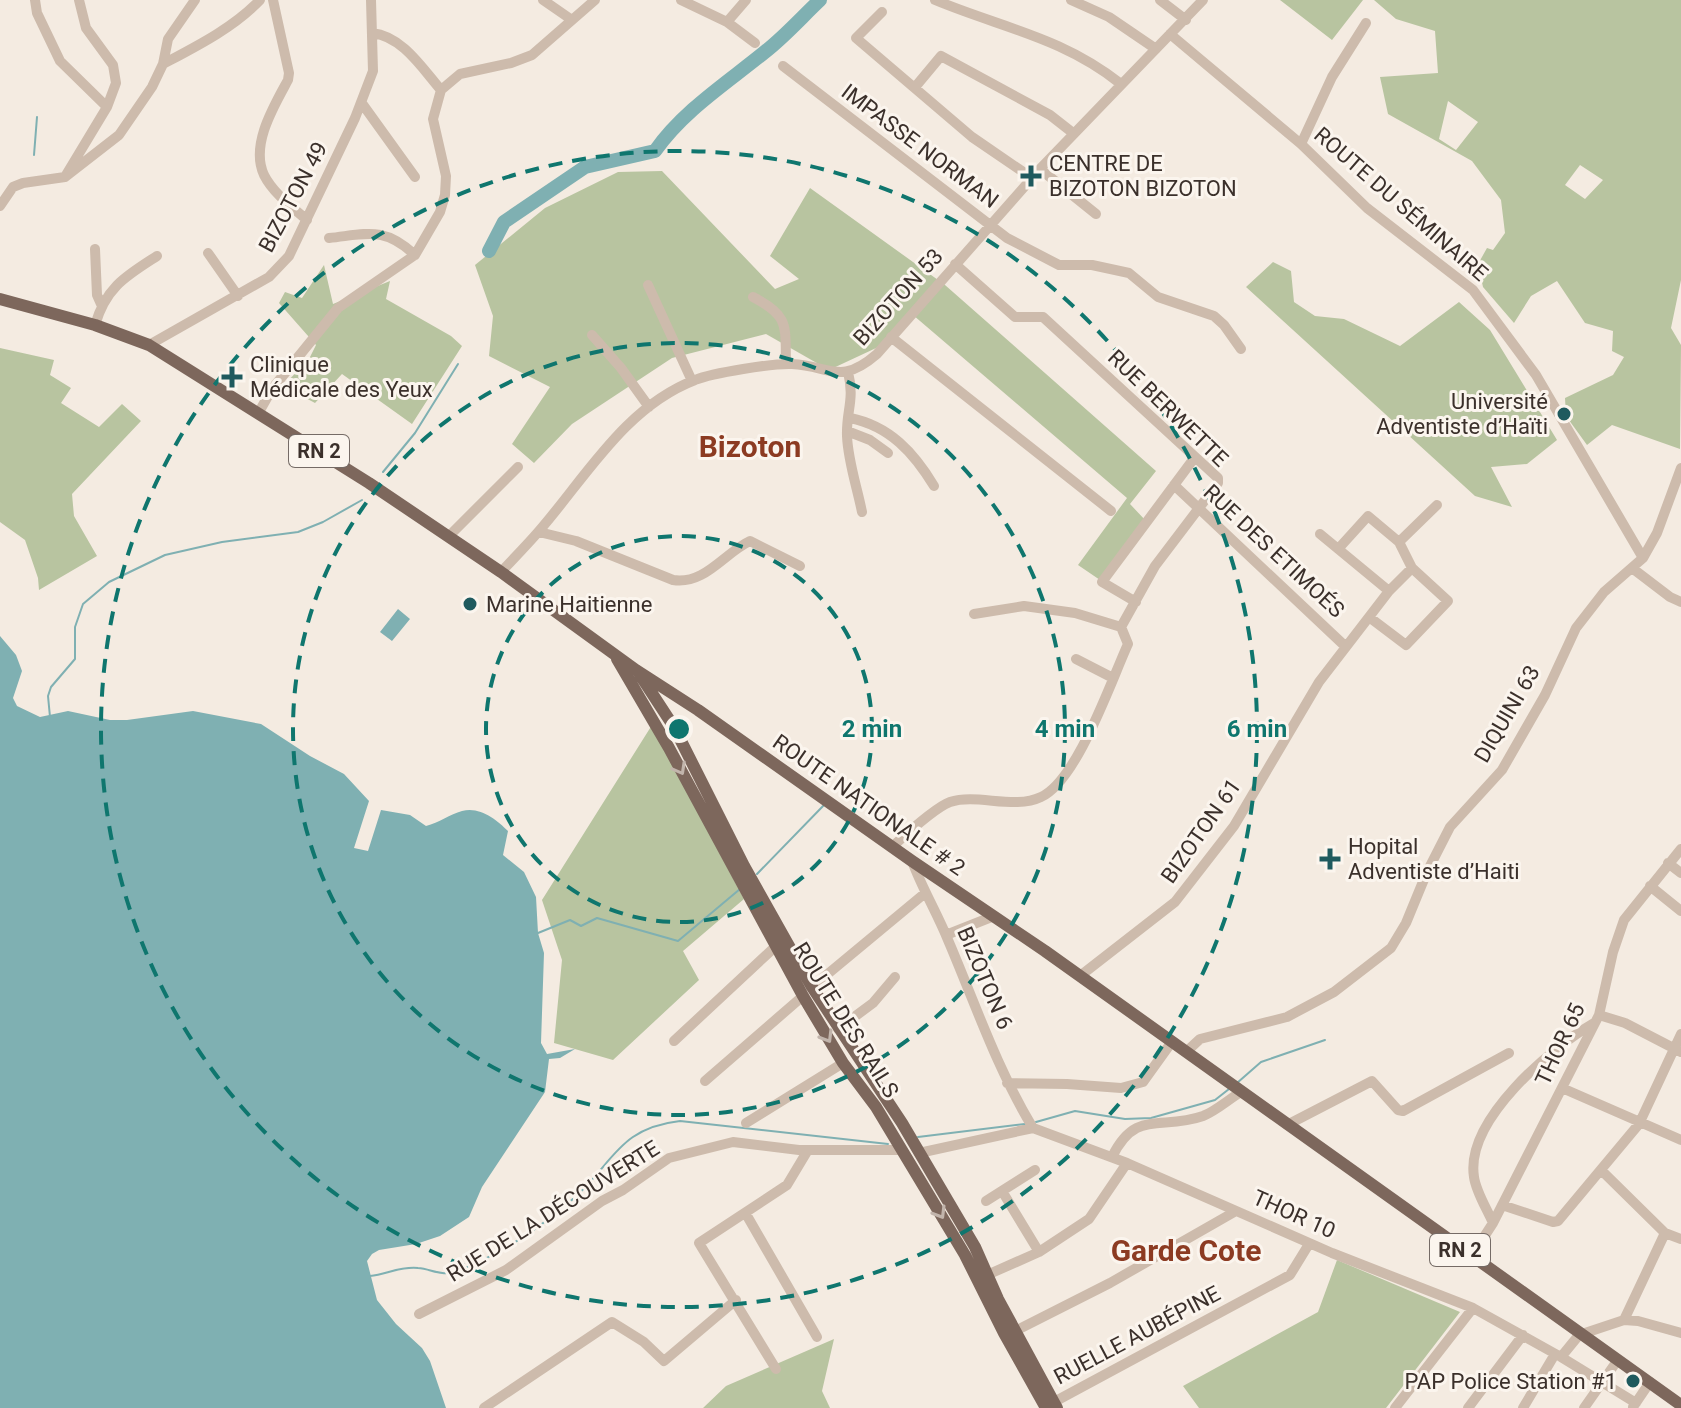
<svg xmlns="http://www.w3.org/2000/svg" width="1681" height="1408" viewBox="0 0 1681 1408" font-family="Roboto,sans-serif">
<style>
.green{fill:#b8c4a0;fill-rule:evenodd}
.water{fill:#7fb0b2}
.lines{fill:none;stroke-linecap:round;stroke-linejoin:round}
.stream{stroke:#7fb0b2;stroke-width:2}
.river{stroke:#7fb0b2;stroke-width:14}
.minor{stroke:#cdbbac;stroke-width:10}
.major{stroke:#7d675c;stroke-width:12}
.oneway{stroke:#c2b5ac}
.ring{fill:none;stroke:#0f766e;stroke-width:4;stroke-dasharray:14 10}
.poi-dot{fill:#1f5a5e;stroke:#fbf5ee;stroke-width:3}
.labels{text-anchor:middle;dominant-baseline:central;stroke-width:6;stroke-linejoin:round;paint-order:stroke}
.shield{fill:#fbf5ee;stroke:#756b66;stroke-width:2}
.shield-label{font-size:20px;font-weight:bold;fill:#3b302b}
.street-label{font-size:22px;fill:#3b302b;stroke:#fbf5ee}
.poi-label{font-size:22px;fill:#3b302b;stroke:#fbf5ee;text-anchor:start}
.district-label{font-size:30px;font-weight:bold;fill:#8c3b22;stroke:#fbf5ee}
.centre{fill:#0f766e;stroke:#fbf5ee;stroke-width:4}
.ring-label{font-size:24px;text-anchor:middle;font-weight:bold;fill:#0f766e;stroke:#fbf5ee;stroke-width:6;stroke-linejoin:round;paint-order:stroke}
</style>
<rect width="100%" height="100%" fill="#f4ebe1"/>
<path class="green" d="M1280,0h83l-31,40z
M1374,0h307v280l-10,48 10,17 -1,104 -68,-24 -25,20 -21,-29 -1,-18 48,-23 11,-18 -12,-6 1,-20 -28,-8 -28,-42 -26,15 -17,27 -31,-36 -5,-23 9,-16 6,2 12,-17 -4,-33 -29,-39 -84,-47 -8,-37 58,-4 -3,-42 -39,-12zM1448,101l30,21 -22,28 -17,-11zM1580,165l23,15 -18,19 -20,-14z
M662,171l113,118 24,-10 -29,-23 40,-68 135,97 211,186 -26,33 16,17 -46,59 -22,-15 49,-67 -214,-183 -24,27 -60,28 -63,-36 -94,24 -100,66 -38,39 -22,-19 38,-57 -61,-31 4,-40 -18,-51 70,-57 73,-36z
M1273,262l18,9 3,31 21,14 29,3 56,27 59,-44 31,28 67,110 -30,24 -36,3 21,40 -37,-11 -229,-209z
M324,265l9,39 57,-23 -4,18 65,37 11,10 -50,78 -70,-50 -27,29 -32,-17 26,-27 7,-14 -37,-42 6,-11 17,6z
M0,348l54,12 -4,15 21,13 -10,15 38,24 23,-23 19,17 -69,73 2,22 23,40 -58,34 -1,-12 -13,-38 -25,-18z
M652,725l92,174 -61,52 16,29 -86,80 -59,-17 8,-83 -20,-60z
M1337,1260l123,52 -74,96h-187l-16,-22 135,-74z
M834,1339l-12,52 8,17h-127l23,-22z"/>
<path class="water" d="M398,609l12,10 -18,22 -12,-9z
M0,636l16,19 6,16 -9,27 4,8 23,11 28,-6 42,9h17l66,-9 68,13 49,32 34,18 25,27 -15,47 14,3 13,-41 29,5 16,11c13,-3 24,-12 36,-15 18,-5 35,9 46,20l-5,24 21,17 12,25 2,36 6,20 -3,90 6,11 28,-5 -15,9 -11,1 -4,33 -63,95 -13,30 -29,19 -24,8 -37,6 -7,4 -5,7 10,39 19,24 26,24 8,13 16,47h-446z"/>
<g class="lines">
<path class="stream" d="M34,155l3,-38
M383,472l32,-39 43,-69
M50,717l-2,-21 3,-9 24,-28v-32l8,-23 26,-22 56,-27 57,-13 76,-10 25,-10 39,-22
M757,874l68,-70
M538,933l32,-13 11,6 16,-8 81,23 62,-52
M1237,1083l24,-21 64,-22
M1036,1122l39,-11 50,8 26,-1 64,-18 14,-11
M918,1137l107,-13
M370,1276c17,-2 31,-10 48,-8 13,1 23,8 36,4 41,-14 88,-45 120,-74 40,-36 45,-70 106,-77l208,23"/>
<path class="river" d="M489,251l15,-29 81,-55 70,-16c29,-41 72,-68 111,-100 19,-15 36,-34 54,-51"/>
<path class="minor" d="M35,0l2,13 23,48 47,46
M273,0l16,73 -1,7c-14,26 -38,65 -24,95 9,18 28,32 43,45
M543,0l29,20
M681,0l46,22 19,-22
M935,0c67,28 127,37 186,84
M1071,0l38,17 47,32
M1160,0l26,20
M882,12l-26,26 116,99 60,41
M727,22l28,21
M372,33c30,3 50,35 69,57
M1170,34l131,110 66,64 106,82 63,85 107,183
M163,64c34,-18 70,-36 97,-64
M783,66l224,172 52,27h33l37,8 29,24 56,19 10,9 17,24
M916,86l25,-30 109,59 23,18
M361,102l54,75
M1301,144l31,-67 34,-54
M1040,169l56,45
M66,175l41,-68 9,-24 -3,-18 -27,-37 -7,-28
M0,206l13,-19 10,-4 42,-6 54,-42 33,-48 11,-23 5,-25 27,-39
M329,238c38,-4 55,-12 86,17
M95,249l2,46 4,9
M208,253l30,43
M955,264l60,53h28l175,161v5l-63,83 -34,61
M648,285l44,96
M753,297c37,19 32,29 33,67
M95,325c11,-38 31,-49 62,-69
M592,335l29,33 28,39
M891,337l220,174
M149,345l120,-68 20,-21 66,-138 18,-47 -2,-71
M848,372c7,28 -2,39 -1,64 1,25 10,51 15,76
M259,412l13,-23 66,-81 77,-53 25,-43 5,-17 1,-19 -13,-57 8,-29 19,-16 51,-11 21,-8 63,-55
M850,418c40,8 64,35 84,68
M847,431l23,9 18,13
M1174,485l172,162
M539,532l37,9 97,39c32,5 51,-27 77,-39l50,25
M1320,534l69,57
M449,536l69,-69
M1399,542l38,-37
M1339,548l29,-32 31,26 13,26 36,33 -42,44 -37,-28
M1632,568l38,29 11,5
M501,572c13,-14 26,-27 38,-41 47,-54 86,-124 156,-151 17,-7 79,-17 97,-16 39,2 48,22 85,-10l163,-185 163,-169
M1136,602l-34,-20 93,-125
M1076,659l37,19
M892,847c12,-11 44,-40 58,-45 27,-9 64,8 91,-5 36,-16 70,-116 87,-153l-7,-17 -46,-14 -51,-7 -50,8
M912,861c10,27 25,52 36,79 27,63 49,129 85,188
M1668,863l13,10
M1650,886l31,25
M946,935l48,-19
M1080,976l95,-74 59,-76 85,-144 70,-91 23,-23
M812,987l112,-93
M1599,1015l26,8 56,29
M838,1029l35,-26 22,-26
M674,1041l102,-95
M1186,1052l14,-13 87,-22 47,-25 57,-44 15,-25 21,-51 23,-45 52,-57 43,-75 31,-67 28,-36 39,-34 14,-25 24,-65
M705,1081l98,-85
M1007,1083l60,1 54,4 22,-6 28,-39
M1562,1088l119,52
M746,1123l97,-60
M1287,1125l85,-44 26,29 5,1 106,-58
M919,1153l114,-25 94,35 205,90 141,55 88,49 75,46
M1112,1157c24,-49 49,-26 91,-41 13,-5 26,-17 38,-24
M1602,1171l63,62 16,6
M1002,1191l37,61
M986,1201l49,-31
M1502,1205l51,17 5,-1 81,-97 42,-90
M746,1214l71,123
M1493,1223c-6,-14 -17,-31 -19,-46 -9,-57 77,-129 120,-154
M1471,1257l22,-34 106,-208 14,-63 11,-32 57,-71
M987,1275l52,-23 50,-33 38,-56
M419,1314l87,-44 96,-69 21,-11 46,-32 64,-16 66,8h103
M1624,1320l41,-87
M1015,1331l95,-48 126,-72
M1561,1357l18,-22 45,-15 14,1 43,12
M776,1369l-77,-126 88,-58 21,-35
M1054,1402l236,-127 19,-31
M1633,1407l17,-25
M484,1408l128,-86 32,20 20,19 72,-61
M1395,1408l78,-100
M1468,1408l55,-73
M1523,1408l32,-54
M1584,1408l33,-47"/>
<path class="major" d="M0,299l95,26 54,20 220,138 132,89 135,98 62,40 214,151 133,90 636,454
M617,659l52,89 134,248 40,67 33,44 89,148 39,78 42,75
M640,675l34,52 70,139 68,121 90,136 73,124 23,52 59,109"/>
</g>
<defs><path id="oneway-chevron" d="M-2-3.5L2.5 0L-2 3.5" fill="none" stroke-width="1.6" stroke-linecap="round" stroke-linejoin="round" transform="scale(2)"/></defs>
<g class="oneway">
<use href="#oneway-chevron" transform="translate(680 769) rotate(61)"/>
<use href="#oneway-chevron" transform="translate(827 1037) rotate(59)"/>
<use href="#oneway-chevron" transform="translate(940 1213) rotate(59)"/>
</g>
<g class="ring">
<circle cx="679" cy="729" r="193"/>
<circle cx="679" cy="729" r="386"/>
<circle cx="679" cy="729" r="578"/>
</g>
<g class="poi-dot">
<path d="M1027 164h8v8h8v8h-8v8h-8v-8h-8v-8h8z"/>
<path d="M228 365h8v8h8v8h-8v8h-8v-8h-8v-8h8z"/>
<circle cx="1564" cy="414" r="8"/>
<circle cx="470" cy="604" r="8"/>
<path d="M1326 847h8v8h8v8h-8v8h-8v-8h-8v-8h8z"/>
<circle cx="1633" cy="1381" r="8"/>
</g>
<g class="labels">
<g class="shield">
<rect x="289" y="435" width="60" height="32" rx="6"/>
<rect x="1430" y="1234" width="60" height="32" rx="6"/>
</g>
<g class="shield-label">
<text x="319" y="451">RN 2</text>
<text x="1460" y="1250">RN 2</text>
</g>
<g class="street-label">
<text transform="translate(920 146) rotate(37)">IMPASSE NORMAN</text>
<text transform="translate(293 197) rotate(-62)">BIZOTON 49</text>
<text transform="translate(1401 204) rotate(41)">ROUTE DU SÉMINAIRE</text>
<text transform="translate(898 297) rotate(-48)">BIZOTON 53</text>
<text transform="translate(1168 408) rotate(44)">RUE BERWETTE</text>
<text transform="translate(1274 551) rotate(43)">RUE DES ETIMOÉS</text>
<text transform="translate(1507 714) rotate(-60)">DIQUINI 63</text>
<text transform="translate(869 805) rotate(35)">ROUTE NATIONALE # 2</text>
<text transform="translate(1201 831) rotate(-55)">BIZOTON 61</text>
<text transform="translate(985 978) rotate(67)">BIZOTON 6</text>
<text transform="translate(846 1020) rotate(58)">ROUTE DES RAILS</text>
<text transform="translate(1560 1044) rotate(-65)">THOR 65</text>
<text transform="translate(553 1211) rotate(-32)">RUE DE LA DÉCOUVERTE</text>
<text transform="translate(1294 1214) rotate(24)">THOR 10</text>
<text transform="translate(1137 1335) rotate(-28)">RUELLE AUBÉPINE</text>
</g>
<g class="poi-label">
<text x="1049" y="163">CENTRE DE<tspan x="1049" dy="25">BIZOTON BIZOTON</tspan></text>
<text x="250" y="364">Clinique<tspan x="250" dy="25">Médicale des Yeux</tspan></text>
<text x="1548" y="401" text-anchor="end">Université<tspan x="1548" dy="25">Adventiste d’Haïti</tspan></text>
<text x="486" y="604">Marine Haitienne</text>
<text x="1348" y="846">Hopital<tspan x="1348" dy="25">Adventiste d’Haiti</tspan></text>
<text x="1617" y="1381" text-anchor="end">PAP Police Station #1</text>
</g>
<g class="district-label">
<text x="750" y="446">Bizoton</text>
<text x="1186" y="1250">Garde Cote</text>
</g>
</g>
<circle cx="679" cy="729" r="12" class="centre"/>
<g class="ring-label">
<text x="872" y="737">2 min</text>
<text x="1065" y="737">4 min</text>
<text x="1257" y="737">6 min</text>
</g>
</svg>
